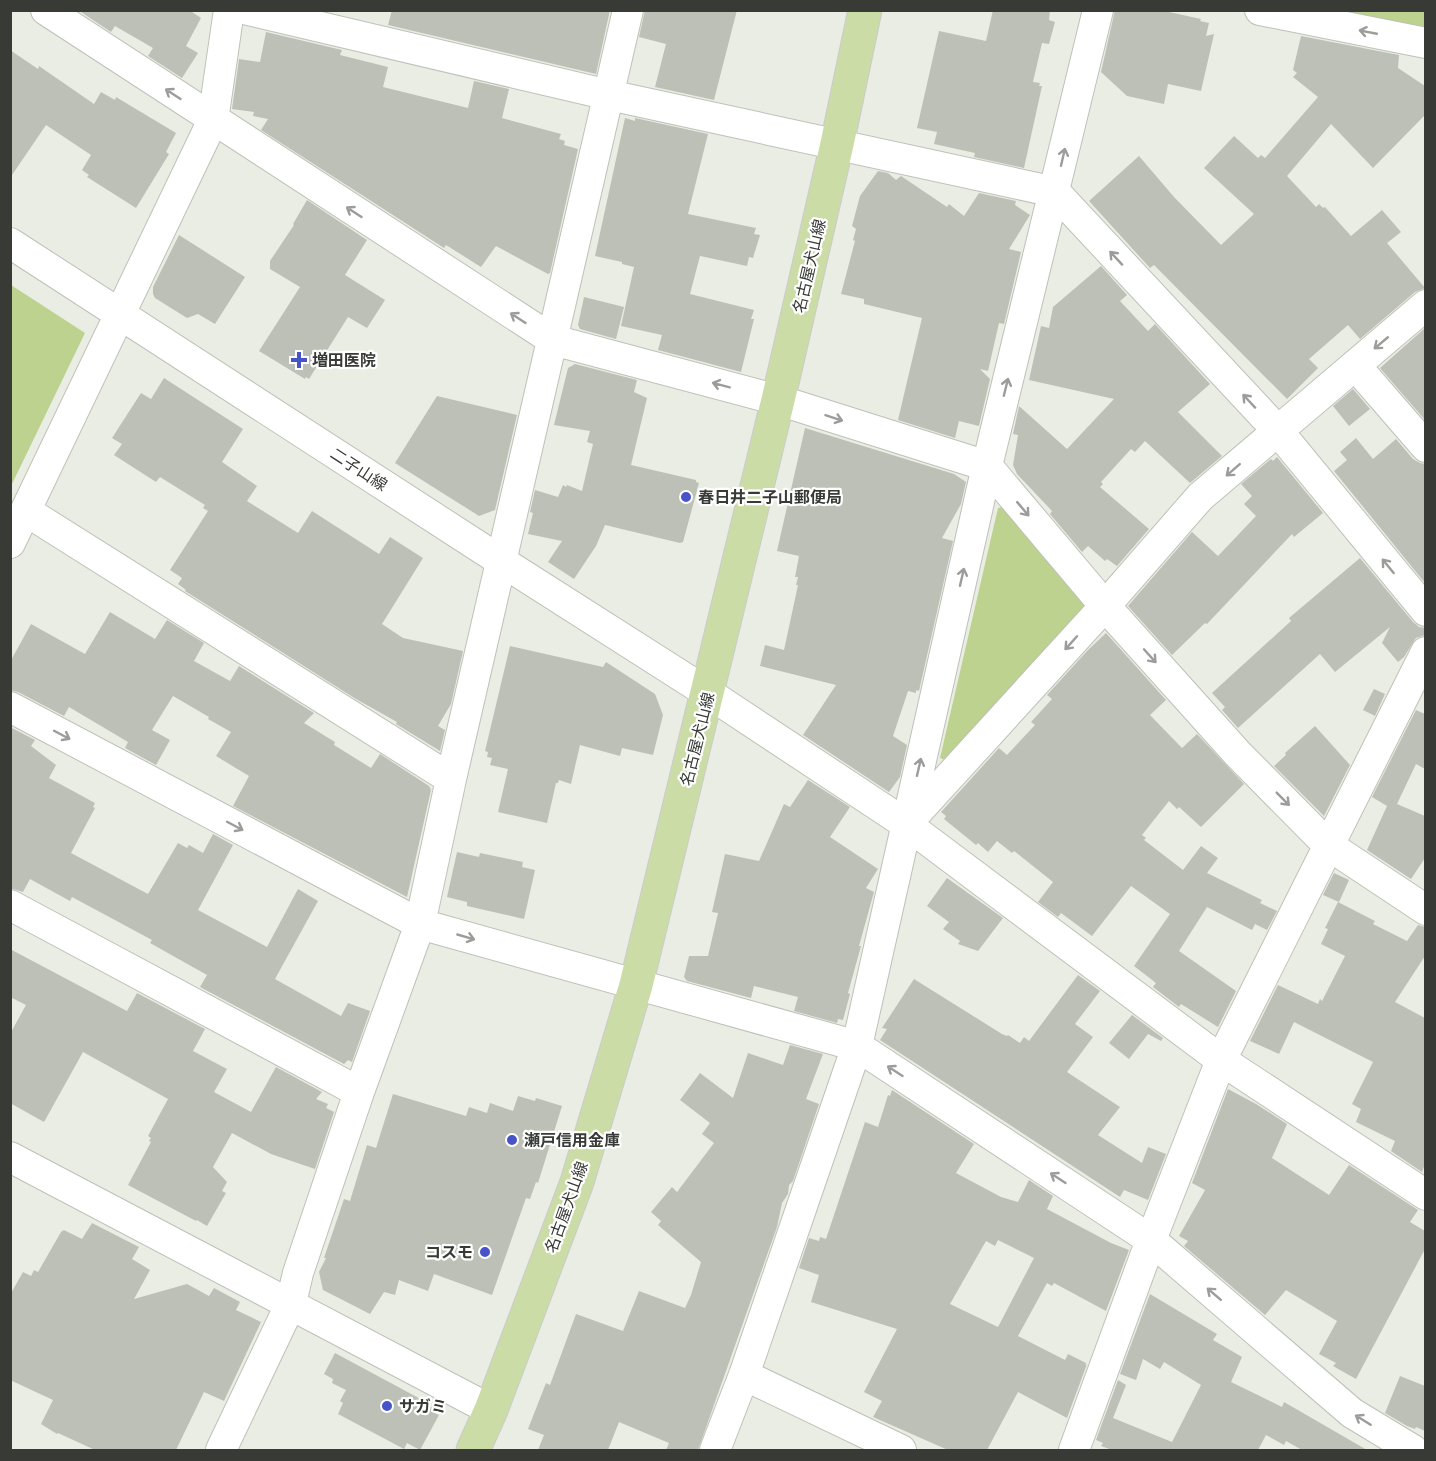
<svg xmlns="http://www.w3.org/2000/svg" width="1436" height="1461" viewBox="0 0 1436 1461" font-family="'Asap Condensed','Noto Sans JP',sans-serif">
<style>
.green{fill:#bcd28e}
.building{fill:#bdc0b7;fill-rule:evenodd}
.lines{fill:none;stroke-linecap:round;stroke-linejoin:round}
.minor-casing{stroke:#bec1b8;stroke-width:32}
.major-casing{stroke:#cbcccb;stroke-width:35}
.minor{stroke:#fff;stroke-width:30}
.major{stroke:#cbdca6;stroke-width:33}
.oneway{stroke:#9c9c9a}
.poi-dot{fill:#4753c8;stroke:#fff;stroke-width:2}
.labels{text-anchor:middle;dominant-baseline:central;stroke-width:4.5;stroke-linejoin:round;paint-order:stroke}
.street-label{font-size:16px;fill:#383a36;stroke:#fff}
.poi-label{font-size:16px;font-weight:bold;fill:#383a36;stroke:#fff;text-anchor:start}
</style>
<rect width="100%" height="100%" fill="#e9ede3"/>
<path class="green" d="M1313,11h112v22z
M11,285l74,48 -74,153z
M1009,506l77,93 -1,12 -135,151 -10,-4 58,-250z"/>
<path class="building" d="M78,10h111l12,8 -15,28 12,7 -16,25 -34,-22 5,-8 -38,-22 -4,6z
M392,10h218l-14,64 -208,-49z
M645,10h92l-23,90 -59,-13 11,-43 -27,-7z
M993,10h57l-1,10 6,2 -6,22 -7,-1 -9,39 7,1 -1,3h3l-18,82 -50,-11 1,-4 -41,-9 3,-12 -20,-4 22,-97 47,10z
M1115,10h45l41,9 -1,2 9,2 -3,13 8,-2 -13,57 -33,-7 -4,20 -37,-8 -26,-24z
M266,32l76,18 -2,5 48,12 -5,20 85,21 6,-27 35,8 -7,29 59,16 -2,5 6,2 -1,4 14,4 -28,124 -2,1 -52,-28 -15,21 -35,-22 -2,3 -183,-118 7,-11 -15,-3 1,-4 -22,-3 7,-50 21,3z
M1301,36l98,19 -1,13 27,18v29l-52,53 -42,-44 -44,52 29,31 3,-3 4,4 2,-1 26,29 31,-26 19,22 -14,11 38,45 -10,4 -55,47 -12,-14 -39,34 9,9 -31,31 -133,-134 -4,3 -61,-67 50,-45 35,41 47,48 33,-31 -50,-46 30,-32 24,22 3,-3 4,3 53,-61 -25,-20 4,-4 -4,-3z
M10,50l28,19 1,-3 55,38 7,-12 14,8 1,-3 60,36 -10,19 3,2 -33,54 -49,-31 2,-2 -7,-5 9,-15 -45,-30 -36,53z
M625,118l10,3v-3l73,16 -20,80 68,14 -2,6 6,1 -7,23 -4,-1 -2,9 -47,-10 -10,38 64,16 -3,9h3l-13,53 -83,-22 4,-15 -41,-9 13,-59 -12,-3v-2l-27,-6z
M878,171l10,2 8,7 5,-4 46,31 2,-3 15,12 15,-23 37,8 -1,4 15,10 -21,34 12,3 -17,72 -5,-1 -11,48 -8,-2 10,10 -11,47 -20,-5 -4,17 -57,-18 24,-102 -58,-14v-5l-23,-5 14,-53 -2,-1 3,-11 -4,-3 8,-30z
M307,200l60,40 -22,35 40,25 -18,28 -19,-11 -39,62 -3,-2 -1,2 -46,-28 41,-64 -30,-18v-8l24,-36 -1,-1z
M179,235l66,42 -30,47 -17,-10 -11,4 -32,-20 -2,-4v-7z
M1101,266l26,29 -7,6 28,30 7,-7 55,60 -32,28 44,44 -32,27 -45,-42 -10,11 -4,-3 -30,33 2,2 -3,3 49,42 -32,37 -10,-7 -2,2 -17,-15 -6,6 -32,-38 2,-3 -35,-37 -4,-9 5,-30 -5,-1 6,-28 48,43 47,-50 -85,-19 12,-54 8,2 4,-21z
M584,297l40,10 -8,32 -36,-10 -2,-4z
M1425,328v92l-45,-52z
M575,364l62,16 -3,12 13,6 -16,67 65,15v2l3,1 -16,59 -3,1 -75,-18 -9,21 -22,33 -26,-17 14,-21 -34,-7 5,-21 -3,-1 5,-22 23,7 5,-12 3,2 1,-2 15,6 11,-47 -6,-2 3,-11 -36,-6 14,-57z
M164,378l79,51 -21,33 35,24 -10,15 51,32 14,-22 67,43 11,-17 33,21 -41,66 21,14 60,13 -12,53 -13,22 7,4 -5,21 -44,-27 1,-2 -41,-23 -171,-108 1,-1 -8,-6 4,-6 -12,-8 38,-59 -5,-3 2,-3 -45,-28 -4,5 -42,-27 8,-11 -10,-6 29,-45 10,6z
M1353,389l17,20 -21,17 -16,-20z
M437,396l80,19 -22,95 -16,6 -84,-53z
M805,428l149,46 12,8 -5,22 -19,34 11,3 -34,150 -3,-1v3l-8,-2 -15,45 14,9 -7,32 -11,15 -86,-57 33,-50 -76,-19 5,-21 19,5 14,-65h-2l2,-8h-3l4,-21 -22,-5z
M1356,438l17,21 23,-20 17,20 7,4 5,1v119l-91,-112 13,-11 -7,-8z
M1277,457l46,56 -29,24 -2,-3 -85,90 -2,-1 -33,32 -44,-49 64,-74 26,24 38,-40 -12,-12 8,-8 -11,-12 30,-25 2,2z
M1360,558l53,64 6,5 6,1v7l-9,3 -12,19 -6,5 -16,-19 8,-16 -55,45 -15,-18 -82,74 -16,-18 3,-3 -13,-14 79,-72 -2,-3z
M110,612l45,27 12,-19 37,23 -10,18 36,20 9,-15 75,47 -10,10 31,19 -1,3 37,23 9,-14 49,32 2,4 -24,107 -174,-91 16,-30 -33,-20 15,-24 -23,-13 1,-2 -36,-21 -21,34 18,10 -14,25 -31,-17 3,-6 -59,-35 -5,9 -46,-24 -8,-2v-28l21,-38 54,30z
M1106,633l60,67 -16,15 32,33 15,-14 47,50 -43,43 -22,-20 -2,2 -8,-8 -27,34 4,3 -2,2 39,30 18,-24 17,12 -11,15 55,27 -2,3 17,8 -10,19 -12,-6 -3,6 -45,-23 -28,44 57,40 -18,36 -37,-23 -2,3 -26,-20 3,-4 -22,-17 36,-52 -39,-28 -39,50 -31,-23 -3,4 -20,-15 15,-20 -39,-31 -2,2 -15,-12 -9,11 -10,-9 -2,2 -32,-26 2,-3 -5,-4 58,-64 8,7 28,-30 -4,-3 21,-23 -5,-4 41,-45z
M510,646l93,21 3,-5 49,32 8,21 -10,40 -31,-7 -2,8 -40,-11 -9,39 -12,-4 -1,3h-2l-9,40 -49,-11 10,-43 -18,-4 2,-7 -5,-1 1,-5 -3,-1z
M1374,689l11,5 -10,22 -12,-6z
M1416,710l9,4v55l-9,-5 -19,40 28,12v42l-14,21 -44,-29 20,-44 -15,-9z
M1315,726l35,39 -26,51 -50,-50 12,-11 -1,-2z
M10,727l25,13 -4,6 25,19 -7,13 46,25 -2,4 2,1 -24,45 77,41 30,-51 9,5 2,-3 14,8 10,-19 20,11 -35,65 69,37 31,-58 20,12 -43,78 66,37 7,-13 22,8 -18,51 -4,-2 -4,4 -144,-77 7,-12 -57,-32 2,-3 -80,-43 -2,4 -40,-22 -7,13 -13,-4z
M808,780l42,27 -20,30 48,32 -12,19 8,4 -15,54h2l-13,47 2,1 -7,26 -5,-1 -1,4 -43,-12 4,-14 -44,-11 -3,12 -64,-17 -3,-4 5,-21h19l10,-43 -6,-1 13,-58 34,7 25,-57 6,3z
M457,852l22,5 1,-4 43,9 -1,5 13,3 -11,49 -57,-13v-4l-20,-5z
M1334,873l15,7 -10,22 -16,-7z
M947,878l56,40 -25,33 -20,-7 2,-3 -17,-12 6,-7 -22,-16z
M1338,902l37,19 -2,3 34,17 11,-16 7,2v29l-30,46 30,16v146l-3,8 -31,-21 4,-10 -39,-19 5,-13 -9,-5 21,-42 -79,-40 -15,32 -29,-13 28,-56 40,19 2,-5 2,2 23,-45 -24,-12 7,-15 -3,-1z
M10,949l117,62 10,-18 68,36 -12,22 34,18 -13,23 37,20 25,-45 46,25 -6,7 12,5 -2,4 8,4 -19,57 -44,-15 -39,-21 -19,34 14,15 -5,9 4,2 -19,33 -10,-6 -1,1 -68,-36 23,-43 -2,-1 2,-3 -3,-2 20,-37 -9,-5 -76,-42 -39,70 -34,-19v-69l16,-29 -16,-8z
M1078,975l22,16 -25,33 18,13 -26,35 53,35 -22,28 44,28 6,-16 18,7 -18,46 -24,-10 -4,7 -240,-157 7,-11 -5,-1 32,-49 88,55 5,2 1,-1 12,8 4,-6 5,4z
M1132,1015l31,23 -2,3 -13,-7 -19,25 -20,-16z
M790,1045l33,9 -17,45 13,5 -26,77 -4,4 -1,9 -6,9 -5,24 -79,223h-32l3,-7 -50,-21 -11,28h-70l6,-15 -16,-6 18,-46 4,2 26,-71 47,17 16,-40 46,17 6,-13 10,-33 -43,-37 3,-4 -10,-9 21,-25 5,5 37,-49 -12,-9 8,-11 -30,-23 20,-27 33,25 15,-45 35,12z
M1228,1089l28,15 31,20 -15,34 57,37 20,-30 69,45 -8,12 15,9v18l-69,130 -23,-13 3,-3 -17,-9 18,-33 -51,-31 -21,25 -81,-69 4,-5 -9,-5 26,-46 -13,-7z
M892,1090l82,54 -18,29 45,24 17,5 11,-22 24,16 -6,13 64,34 18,7 -23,61 -52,-28 -2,3 -5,-3 -29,53 47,24 3,-6 18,9 -1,3 2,-2 -20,54 -49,-26 -31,58h-39l-75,-33 9,-16 -18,-9 33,-63 -86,-27 8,-27 -20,-7 10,-30 10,3 1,-4 6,2 39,-117 13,5 10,-32 2,1zM998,1240l36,18 -36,69 -48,-23 36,-63 9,5z
M393,1094l73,22 3,-9 18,6 3,-10 23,8 5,-15 17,5 1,-3 26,8 -24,77 -2,-1 -6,17 -4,-1 -34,97 -58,-21 -6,17 -29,-11 -4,15 -11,-3 -14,22 -47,-24 -4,-18 7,-14h-2l20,-59 6,2 17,-56 9,3z
M92,1223l47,24 -7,12 18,11 -16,29 53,-15 22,12 5,-8 26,14 -4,8 25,12 -37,79 -20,-9 -28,58h-81l-37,-17 -1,1 -16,-10 12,-24 -43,-20v-85l13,-23 8,4 3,-6 4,2 23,-40 3,-2 18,9z
M1150,1294l67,40 -4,6 29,17 -11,25 51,25 2,-5 83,48h-65l-16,-9 -2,4 -18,-10 -8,15h-146l-11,-4 2,-3 -7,-3 22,-60 8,5 -13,33 59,24 29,-57 -37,-23 -4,7 -17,-10 -7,21 -16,-6z
M335,1353l93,50 -2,2 7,3 -2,3 8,4 -19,35 -13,-7 -3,6 -66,-35 5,-11 -3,-2 6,-11 -14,-7 1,-4 -9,-5z
M1400,1376l25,10v45l-9,-4 -1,2 -8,-3 -22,-13z"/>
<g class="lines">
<g class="minor-casing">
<path id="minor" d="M46,10l507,330 225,60 209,66 118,140 132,147 91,92 98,65
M248,10l361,85 446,97 223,239 148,180
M1260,10l166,33
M10,243l491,318 207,132 198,131 315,236 205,135
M1355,365l71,82
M26,511l425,268
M10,543l203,-423 16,-110
M10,707l410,217 437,122 294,194 201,173 61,37
M908,822l197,-216 95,-109 226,-192
M10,905l349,187
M10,1157l481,253
M744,1375l157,75
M221,1450l70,-147 7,-30 61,-181 61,-168 31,-145 177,-769
M715,1450l29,-75 113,-329 130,-580 111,-456
M1074,1450l77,-210 70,-180 205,-408"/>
</g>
<g class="major-casing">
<path id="major" d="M473,1450l18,-40 86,-228 59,-197 142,-585 59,-256 28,-134"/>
</g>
<use href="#minor" class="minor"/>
<use href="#major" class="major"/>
</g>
<defs><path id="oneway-shaft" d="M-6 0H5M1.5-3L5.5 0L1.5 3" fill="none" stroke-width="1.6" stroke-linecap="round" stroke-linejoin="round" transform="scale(1.5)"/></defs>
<g class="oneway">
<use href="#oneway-shaft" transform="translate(1368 32) rotate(-169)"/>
<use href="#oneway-shaft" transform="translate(173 94) rotate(-147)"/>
<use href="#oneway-shaft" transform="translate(1063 157) rotate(-77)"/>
<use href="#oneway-shaft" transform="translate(354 212) rotate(-147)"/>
<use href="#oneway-shaft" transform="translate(1116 258) rotate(-133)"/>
<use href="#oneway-shaft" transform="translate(518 318) rotate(-147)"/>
<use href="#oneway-shaft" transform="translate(1381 343) rotate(140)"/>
<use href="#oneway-shaft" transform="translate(721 385) rotate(-165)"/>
<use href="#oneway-shaft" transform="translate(1006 387) rotate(-76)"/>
<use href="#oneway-shaft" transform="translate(1249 401) rotate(-133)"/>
<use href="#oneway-shaft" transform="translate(834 418) rotate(18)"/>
<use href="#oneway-shaft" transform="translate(1233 470) rotate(139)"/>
<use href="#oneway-shaft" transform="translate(1023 509) rotate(50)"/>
<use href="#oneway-shaft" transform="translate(1388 566) rotate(-129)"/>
<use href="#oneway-shaft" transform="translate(962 577) rotate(-77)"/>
<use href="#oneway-shaft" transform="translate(1071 643) rotate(132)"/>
<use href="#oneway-shaft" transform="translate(1150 656) rotate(48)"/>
<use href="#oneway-shaft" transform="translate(62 735) rotate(28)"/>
<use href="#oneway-shaft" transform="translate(919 767) rotate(-77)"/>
<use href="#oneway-shaft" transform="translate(1283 799) rotate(45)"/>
<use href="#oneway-shaft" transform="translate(235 826) rotate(28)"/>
<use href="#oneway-shaft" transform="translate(466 937) rotate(16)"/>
<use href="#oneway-shaft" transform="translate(895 1071) rotate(-147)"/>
<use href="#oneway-shaft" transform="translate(1058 1178) rotate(-147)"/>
<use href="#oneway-shaft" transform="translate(1214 1294) rotate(-139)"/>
<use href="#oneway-shaft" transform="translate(1363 1420) rotate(-148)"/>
</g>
<g class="poi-dot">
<path d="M296 351h6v6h6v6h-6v6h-6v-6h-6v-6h6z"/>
<circle cx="686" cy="497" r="6"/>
<circle cx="512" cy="1140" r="6"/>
<circle cx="485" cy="1252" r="6"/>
<circle cx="387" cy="1406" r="6"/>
</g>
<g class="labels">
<g class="street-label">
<text transform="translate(809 266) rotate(-77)">名古屋犬山線</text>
<text transform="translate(359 469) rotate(33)">二子山線</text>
<text transform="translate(697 739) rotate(-76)">名古屋犬山線</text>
<text transform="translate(566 1207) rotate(-70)">名古屋犬山線</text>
</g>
<g class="poi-label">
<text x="312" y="360">増田医院</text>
<text x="698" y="497">春日井二子山郵便局</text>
<text x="524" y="1140">瀬戸信用金庫</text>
<text x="473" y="1252" text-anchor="end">コスモ</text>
<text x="399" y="1406">サガミ</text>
</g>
</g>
<rect width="1436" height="1461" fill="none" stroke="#383a36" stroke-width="24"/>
</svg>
